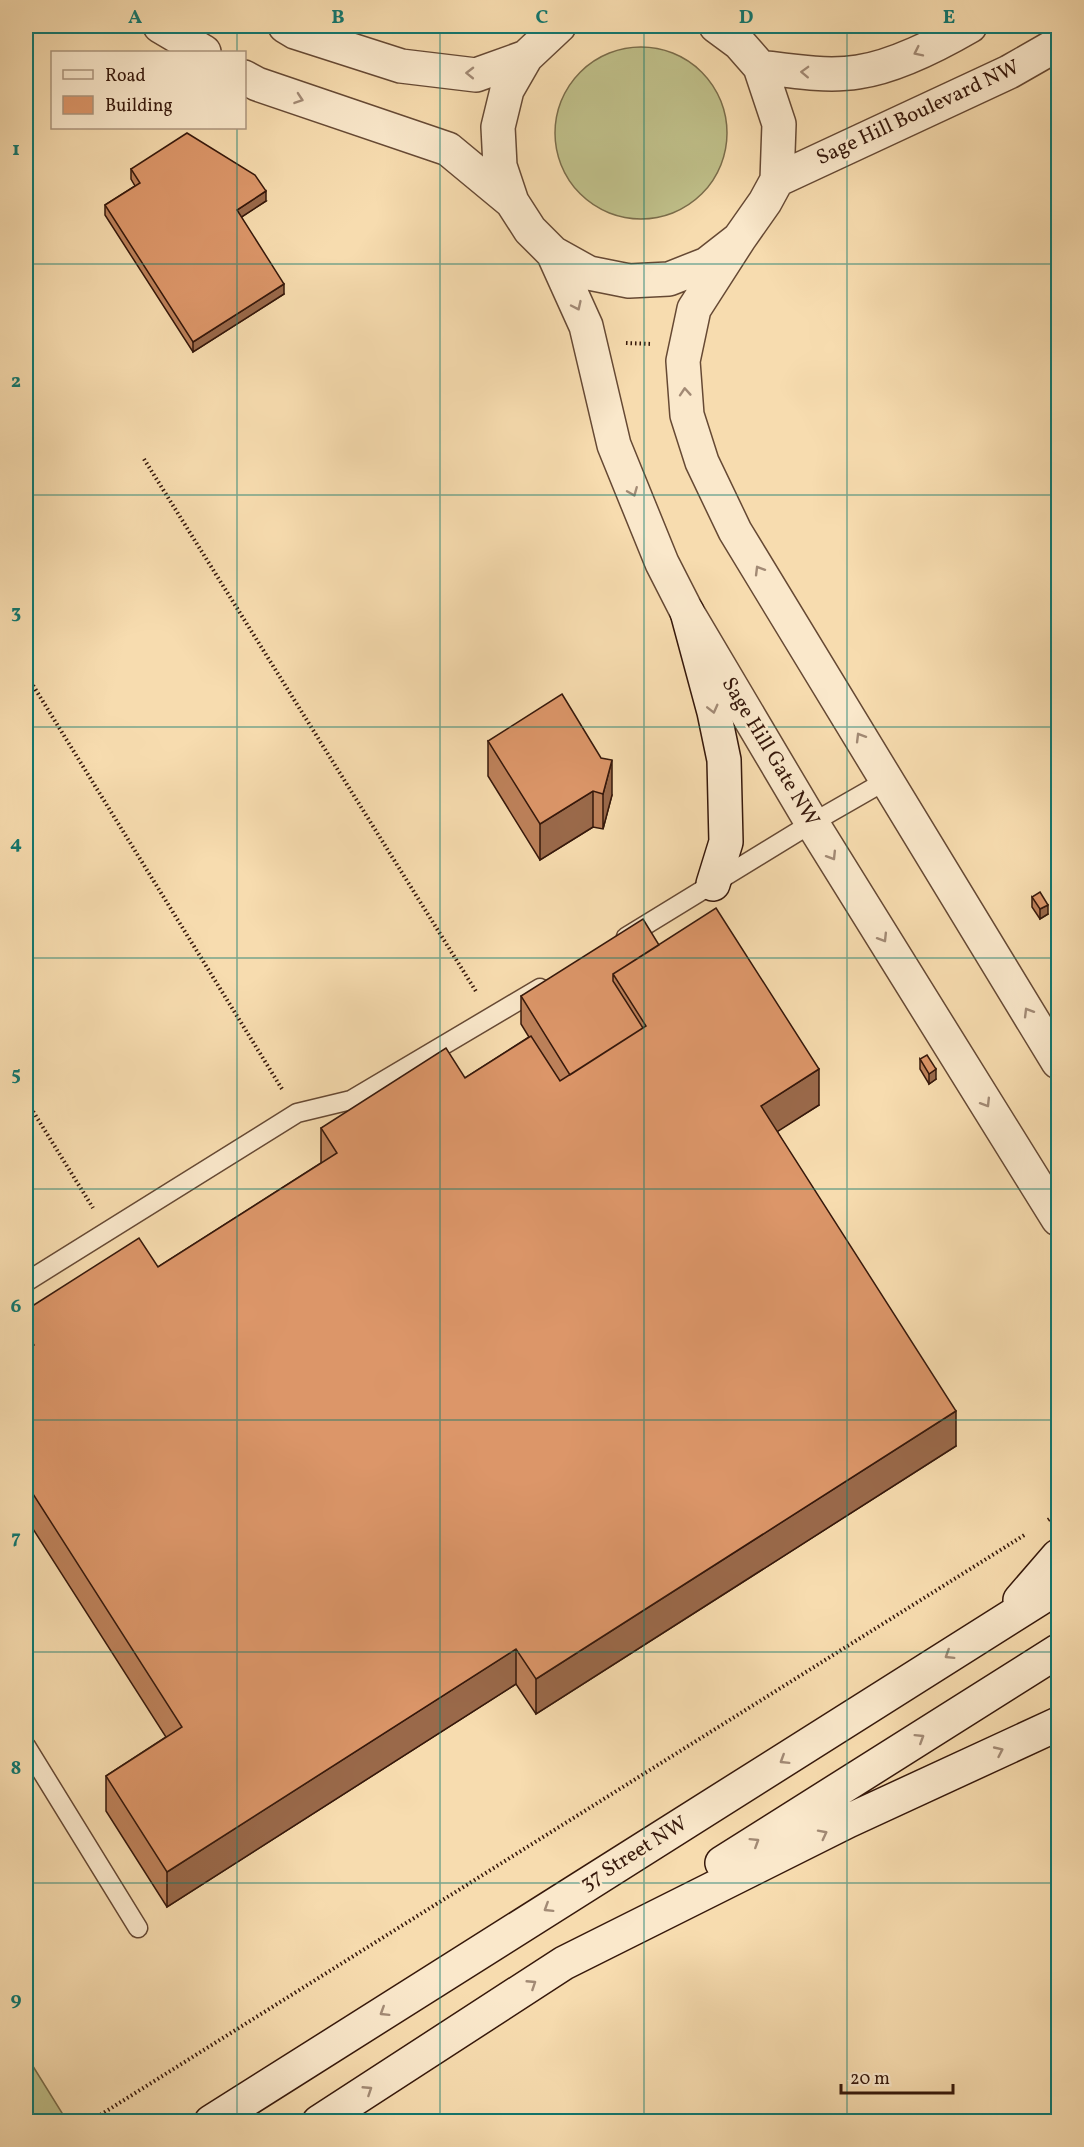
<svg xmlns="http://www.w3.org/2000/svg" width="1084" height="2147" viewBox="0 0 1084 2147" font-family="Vollkorn,serif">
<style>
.green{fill:#bfbf89;stroke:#7a6c4a;stroke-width:1.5}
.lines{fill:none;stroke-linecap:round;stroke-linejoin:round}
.lane-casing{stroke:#664934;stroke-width:21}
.street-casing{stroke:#664934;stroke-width:36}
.secondary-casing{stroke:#36180b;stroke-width:36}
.path{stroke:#36180b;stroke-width:4;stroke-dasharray:1.5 3;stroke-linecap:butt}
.lane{stroke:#fae8cb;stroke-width:18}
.street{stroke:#fae8cb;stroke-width:33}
.secondary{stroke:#fae8cb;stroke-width:33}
.wall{fill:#bd815a;stroke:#36180b;stroke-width:1.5}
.shaded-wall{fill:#9a694a;stroke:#36180b;stroke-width:1.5}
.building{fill:#dc9669;stroke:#36180b;stroke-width:1.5}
.oneway{stroke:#a28a75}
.grid{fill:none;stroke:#0f766e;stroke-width:1.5;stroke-opacity:0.55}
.labels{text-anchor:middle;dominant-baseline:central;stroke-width:5;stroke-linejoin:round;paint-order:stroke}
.street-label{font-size:21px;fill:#36180b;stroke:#fae8cb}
.neatline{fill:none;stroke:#0f766e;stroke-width:2}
.grid-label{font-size:20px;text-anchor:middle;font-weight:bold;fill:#0f766e}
</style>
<rect width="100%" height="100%" fill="#f7dcaf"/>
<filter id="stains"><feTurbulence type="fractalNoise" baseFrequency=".00333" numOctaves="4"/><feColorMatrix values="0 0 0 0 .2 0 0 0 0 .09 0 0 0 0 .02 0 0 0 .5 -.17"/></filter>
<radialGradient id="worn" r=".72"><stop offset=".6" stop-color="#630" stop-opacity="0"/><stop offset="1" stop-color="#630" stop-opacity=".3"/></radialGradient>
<path class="green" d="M555 133a86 86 0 1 1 172 0a86 86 0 1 1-172 0Z
M26,2055l41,66h-41z"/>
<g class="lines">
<g class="lane-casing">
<path id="lane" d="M626,937l186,-114 75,-43
M26,1282l271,-169 54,-13 189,-112
M26,1746l112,182"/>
</g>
<g class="street-casing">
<path id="street" d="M160,26l44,26
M285,26l10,6 106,34 75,9 50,-18
M559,26l-33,31 -19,33 -9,37 2,39 12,36 18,28 23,23 36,20 40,8 40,-2 38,-15 32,-25 26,-37 12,-22 2,-56 -19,-57 -21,-24 -23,-17
M760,67c31,4 67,10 98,5 35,-5 81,-28 112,-46
M244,77l13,7 191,65 64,53
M777,180l232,-108 49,-28
M739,239l-45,70 -11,52 4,54 15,47 33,69 323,531
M553,253l33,73 28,119 48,118 25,49 125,211 246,396"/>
</g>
<g class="secondary-casing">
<path id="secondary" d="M687,612l27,100 10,48 2,82 -13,42
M1020,1600l38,-44
M722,1863l336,-212
M211,2122l847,-535
M319,2122l245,-159 284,-142 210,-97"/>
</g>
<path class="path" d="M626,343l26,1
M144,459l333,534
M26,674l256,415
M26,1100l67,108
M1048,1520l10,-7
M89,2122l937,-588"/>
<use href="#lane" class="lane"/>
<use href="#street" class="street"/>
<use href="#secondary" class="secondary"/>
</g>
<path class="wall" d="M131,169l135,32 -25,16 43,77 -91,58 -88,-137v-10l30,-19 -4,-7z
M488,741l124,54 -9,34 -10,-2 -53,33 -52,-84z
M1032,897l16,17 -8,5 -8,-12z
M659,945l160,160 -42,26 179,315 -420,268 -20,-30 -349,223 -61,-96v-35l60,-39 -140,-219v-208l132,-43 163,-104v-35l144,-50 64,-41 -8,-13v-28z
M920,1059l16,20 -7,5 -9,-15z"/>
<path class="shaded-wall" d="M266,191v10l-29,19v-10z
M284,284v10l-91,58v-10z
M612,760v35l-9,34v-35z
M593,791v36l-53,33v-36z
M1048,905v9l-8,5v-10z
M819,1069v36l-58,37v-36z
M936,1069v10l-7,5v-10z
M956,1411v35l-420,268v-35z
M516,1649v35l-349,223v-35z"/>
<path class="building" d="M187,133l68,42 11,16 -29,19 47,74 -91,58 -88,-137 35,-22 -9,-14z
M562,694l39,64 11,2 -9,34 -10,-3 -53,33 -52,-83z
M1040,892l8,13 -8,4 -8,-12z
M716,908l103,161 -58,37 195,305 -420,268 -20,-30 -349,223 -61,-96 76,-49 -156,-244v-133l8,-5 -8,-14v-21l113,-72 19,29 179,-114 -16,-25 125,-80 19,30 66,-42 29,45 86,-55 -33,-52z
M643,919l16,26 -46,29v7l30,47 -73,47 -49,-79z
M927,1055l9,14 -7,5 -9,-15z"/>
<defs><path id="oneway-chevron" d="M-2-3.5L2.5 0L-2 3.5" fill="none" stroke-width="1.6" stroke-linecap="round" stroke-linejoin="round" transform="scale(1.5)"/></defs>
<g class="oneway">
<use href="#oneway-chevron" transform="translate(918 52) rotate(154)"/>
<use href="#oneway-chevron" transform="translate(805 72) rotate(-178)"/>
<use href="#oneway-chevron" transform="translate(470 73) rotate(-179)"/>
<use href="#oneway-chevron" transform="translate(299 99) rotate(19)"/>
<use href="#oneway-chevron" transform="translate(577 306) rotate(65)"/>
<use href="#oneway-chevron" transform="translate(685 392) rotate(-94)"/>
<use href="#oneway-chevron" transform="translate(633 492) rotate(68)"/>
<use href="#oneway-chevron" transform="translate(759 570) rotate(-121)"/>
<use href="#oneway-chevron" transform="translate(713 709) rotate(76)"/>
<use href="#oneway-chevron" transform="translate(860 737) rotate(-121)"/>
<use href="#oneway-chevron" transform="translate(832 856) rotate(58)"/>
<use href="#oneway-chevron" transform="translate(883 938) rotate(58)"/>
<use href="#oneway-chevron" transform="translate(1028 1012) rotate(-121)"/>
<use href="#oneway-chevron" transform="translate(986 1103) rotate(58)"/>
<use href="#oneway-chevron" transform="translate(949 1655) rotate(148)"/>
<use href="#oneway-chevron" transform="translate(920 1738) rotate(-32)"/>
<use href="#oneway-chevron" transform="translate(999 1751) rotate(-25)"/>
<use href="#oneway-chevron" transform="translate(784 1760) rotate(148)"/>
<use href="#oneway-chevron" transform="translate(823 1834) rotate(-27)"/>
<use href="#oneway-chevron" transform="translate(755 1842) rotate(-32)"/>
<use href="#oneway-chevron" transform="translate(548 1908) rotate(148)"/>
<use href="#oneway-chevron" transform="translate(532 1984) rotate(-33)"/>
<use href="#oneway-chevron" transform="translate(384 2012) rotate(148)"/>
<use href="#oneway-chevron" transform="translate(368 2090) rotate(-33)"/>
</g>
<path class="grid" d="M237,26v26M440,26v2096M644,26v2096M847,26v2096M237,128v1994M26,264h1032M26,495h1032M26,727h1032M26,958h1032M26,1189h1032M26,1420h1032M26,1652h1032M26,1883h1032"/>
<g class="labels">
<g class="street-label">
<text transform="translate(918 113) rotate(-25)">Sage Hill Boulevard NW</text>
<text transform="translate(770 752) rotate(59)">Sage Hill Gate NW</text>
<text transform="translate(634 1854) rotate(-32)">37 Street NW</text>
</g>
</g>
<rect width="1084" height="2147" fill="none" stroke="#f7dcaf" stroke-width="66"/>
<rect x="51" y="51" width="195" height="78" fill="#fae8cb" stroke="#ac957e" stroke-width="1.5"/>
<rect x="63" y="70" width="30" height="9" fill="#fae8cb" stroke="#ac957e" stroke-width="1.5"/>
<text x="105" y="81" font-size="18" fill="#36180b">Road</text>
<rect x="63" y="96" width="30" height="18" fill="#dc9669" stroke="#ac957e" stroke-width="1.5"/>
<text x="105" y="111" font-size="18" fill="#36180b">Building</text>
<path d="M841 2084v9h112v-9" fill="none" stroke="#36180b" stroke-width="3"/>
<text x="850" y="2084" font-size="18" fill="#36180b" stroke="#fae8cb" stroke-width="4.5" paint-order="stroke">20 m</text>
<rect x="33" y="33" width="1018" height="2081" class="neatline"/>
<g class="grid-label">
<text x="135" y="23">A</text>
<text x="338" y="23">B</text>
<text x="542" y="23">C</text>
<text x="746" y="23">D</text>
<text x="949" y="23">E</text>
<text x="16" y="155">1</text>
<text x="16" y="387">2</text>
<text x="16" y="618">3</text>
<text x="16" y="849">4</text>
<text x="16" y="1080">5</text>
<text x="16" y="1312">6</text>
<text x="16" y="1543">7</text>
<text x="16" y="1774">8</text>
<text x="16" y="2005">9</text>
</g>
<rect width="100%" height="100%" filter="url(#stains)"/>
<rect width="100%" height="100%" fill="url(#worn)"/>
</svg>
